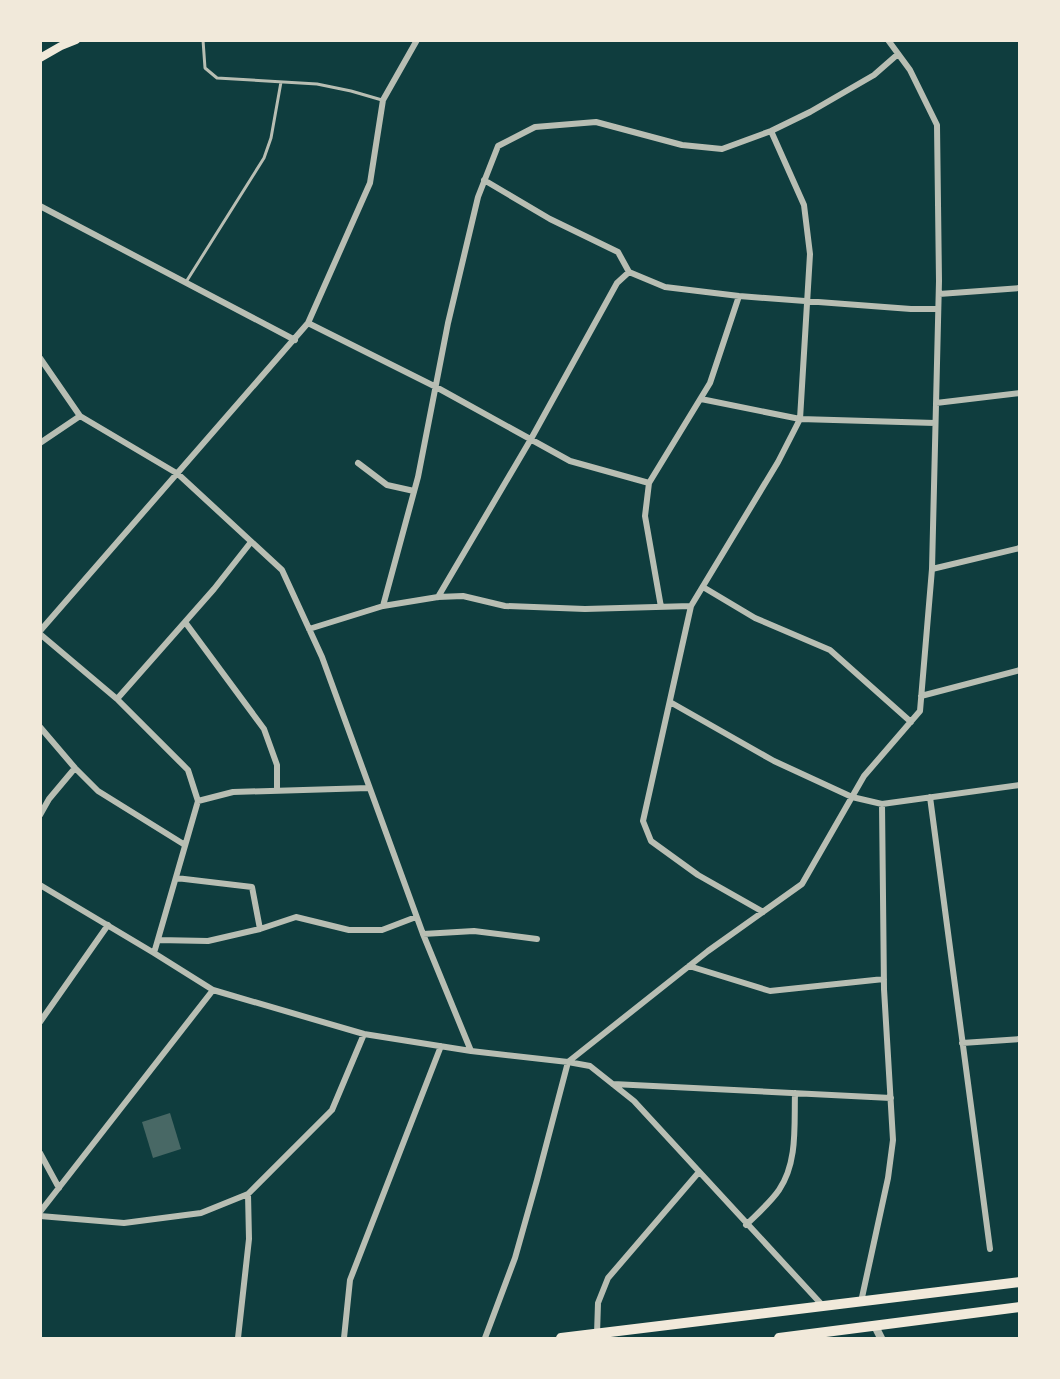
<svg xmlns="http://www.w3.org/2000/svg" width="1060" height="1379" viewBox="0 0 1060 1379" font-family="'Titillium Web',sans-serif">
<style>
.building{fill:#486865}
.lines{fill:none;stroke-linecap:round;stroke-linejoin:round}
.service{stroke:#b8beb3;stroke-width:3}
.minor{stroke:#b8beb3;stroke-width:6}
.tertiary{stroke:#b8beb3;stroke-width:8}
.secondary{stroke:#f1e9da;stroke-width:8}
.trunk{stroke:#f1e9da;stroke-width:10}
</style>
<rect width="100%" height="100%" fill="#0f3d3e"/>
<path class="building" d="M170,1113l11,36 -28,9 -11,-36z"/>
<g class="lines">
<path class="service" d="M203,40l2,28 12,10 100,6 34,7 31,9
M186,282l78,-124 7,-20 10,-56"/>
<path class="minor" d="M484,180l66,39 68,33 11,20 36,15 74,9 172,13h27
M40,206l255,134
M939,294l81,-6
M308,323l128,64 134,74 79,22
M40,358l40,58 98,58 104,96 40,87 101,277 48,117
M701,399l99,20 135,4
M936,403l84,-10
M40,443l40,-27
M358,463l29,22 27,6
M932,569l88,-21
M703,587l52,31 75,32 81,72
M438,597l93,-158 86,-156 12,-11
M383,606l35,-129 30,-154 30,-126 20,-51 37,-19 61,-5 86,23 40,4 49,-18 39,-19 64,-37 24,-21
M661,607l-16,-91 4,-33 61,-100 29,-87
M185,622l79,107 13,36v25
M309,629l74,-23 55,-9 25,-1 42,10 80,3 106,-3
M40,631l268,-308 62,-140 13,-83 34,-60
M40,634l77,65 71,71 10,31 -44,152
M921,696l99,-26
M117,699l97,-110 37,-47
M670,702l104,59 78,36 30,7 138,-19
M40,727l35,41 23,23 87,54
M930,797l60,452
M198,801l35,-9 136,-4
M40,815l9,-16 26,-31
M176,878l76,9 8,42 36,-12 53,13h33l34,-13
M40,885l114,68 59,37 151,44 107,17 97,11 22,4 44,35 190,206
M763,912l-65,-37 -47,-34 -8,-20 48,-215 87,-144 22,-43 10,-165 -6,-49 -33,-74
M423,934l51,-3 63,8
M158,940l50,1 52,-12
M689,966l81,25 114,-12
M40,1022l68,-97
M962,1043l58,-4
M613,1084l278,14
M40,1153l19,35
M40,1212l173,-222
M40,1216l84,7 77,-10 47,-19 84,-84 32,-76
M746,1225c11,-11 24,-22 33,-35 19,-28 15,-65 16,-97
M861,1302l27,-124 5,-38 -9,-151 -2,-185
M597,1334l1,-31 10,-25 91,-106
M238,1338l11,-99 -1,-45
M344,1338l6,-58 91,-234
M485,1338l30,-80 22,-78 31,-118 140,-111 94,-67 62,-108 56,-65 12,-142 7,-288 -2,-156 -27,-55 -22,-30"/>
<path class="tertiary" d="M875,1326l6,12"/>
<path class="secondary" d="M40,58l21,-12 15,-6"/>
<path class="trunk" d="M561,1338l459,-56
M779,1338l241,-31"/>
</g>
<rect width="1060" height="1379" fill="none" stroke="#f1e9da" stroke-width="84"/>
</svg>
